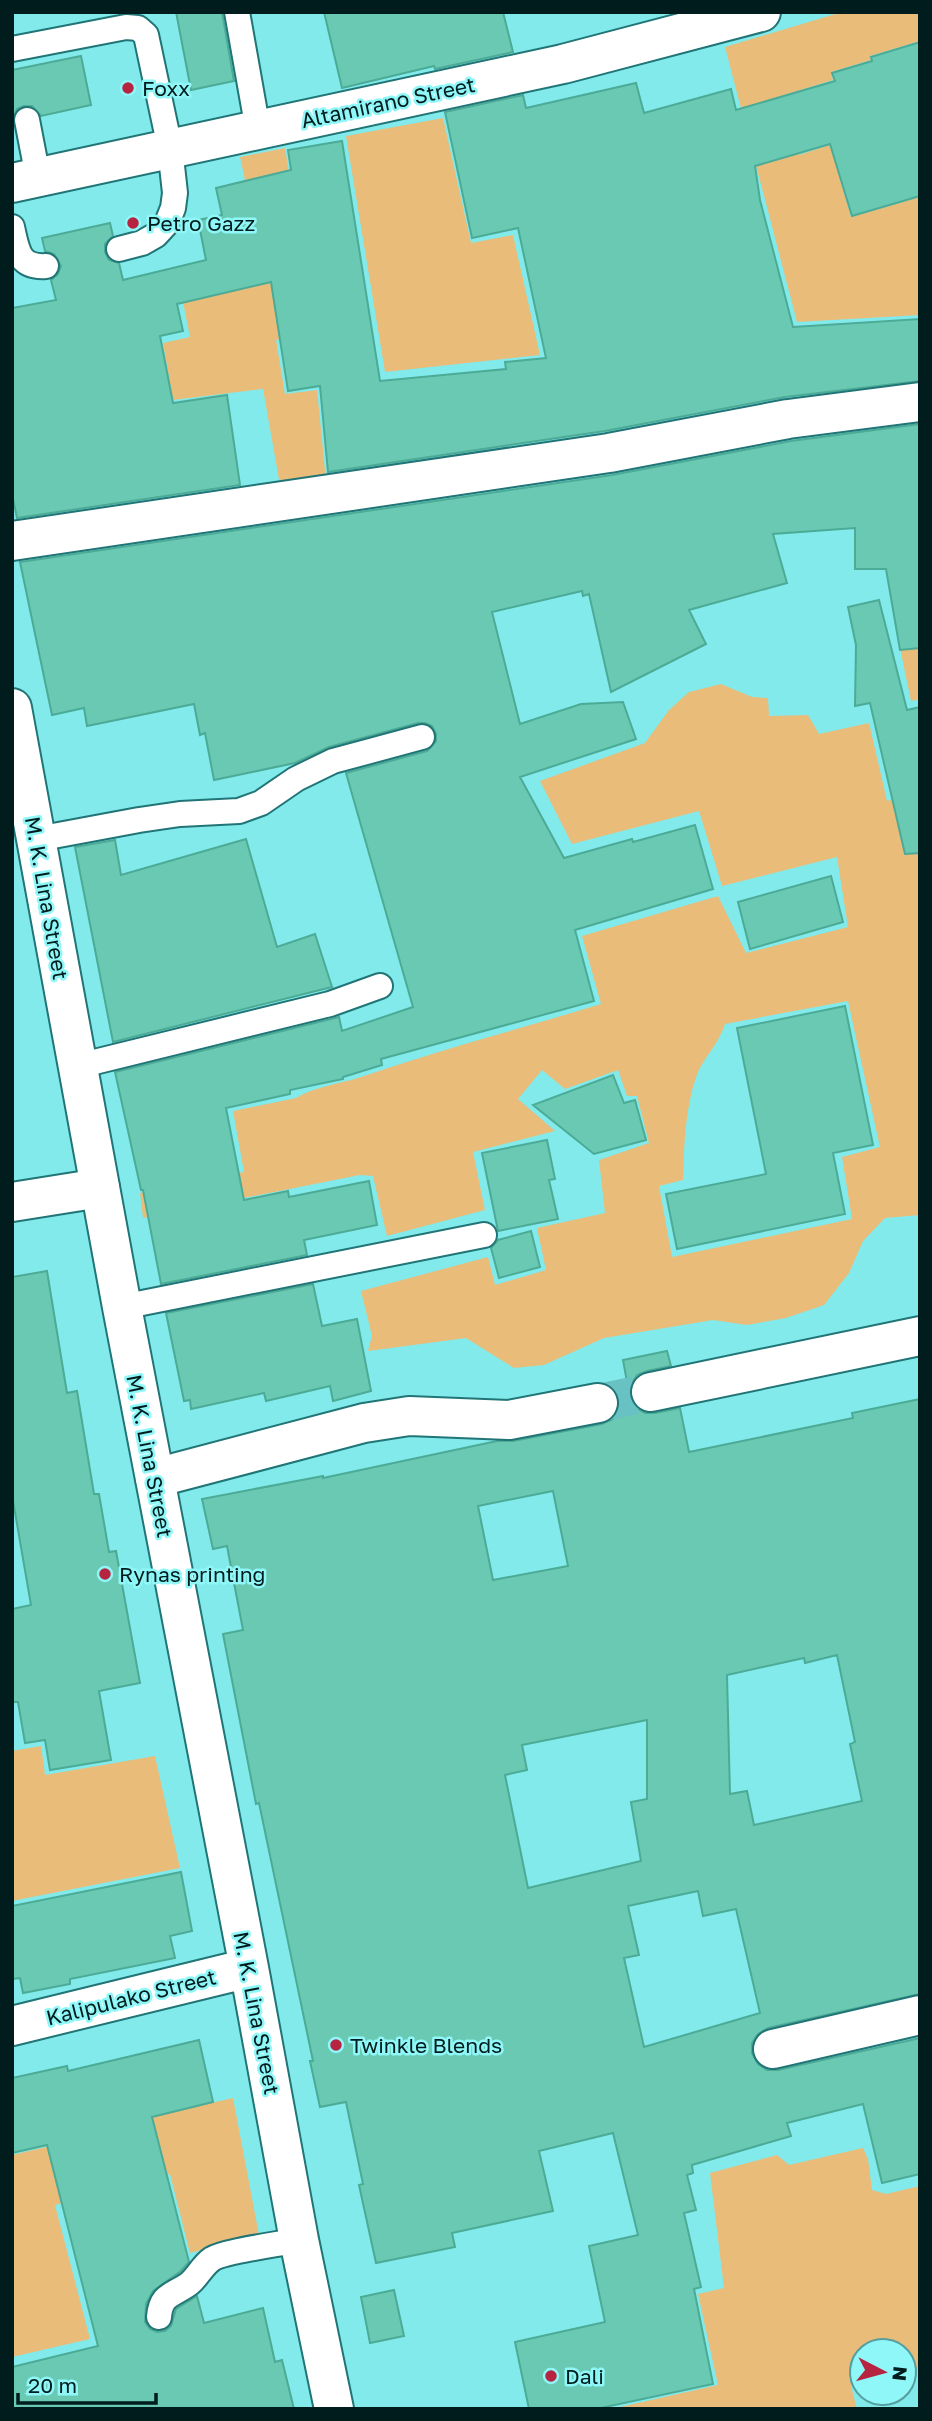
<svg xmlns="http://www.w3.org/2000/svg" width="932" height="2421" viewBox="0 0 932 2421" font-family="'Golos Text',sans-serif">
<style>
.green{fill:#e9bc7a;fill-rule:evenodd}
.building{fill:#6ac9b2;stroke:#4bab96;stroke-width:2;fill-rule:evenodd}
.lines{fill:none;stroke-linecap:round;stroke-linejoin:round}
.street-tunnel{stroke:#68c1c2;stroke-width:38;stroke-dasharray:38 19;stroke-linecap:butt}
.lane-casing{stroke:#217576;stroke-width:28}
.street-casing{stroke:#217576;stroke-width:42}
.secondary-casing{stroke:#217576;stroke-width:42}
.lane{stroke:#fff;stroke-width:24}
.street{stroke:#fff;stroke-width:38}
.secondary{stroke:#fff;stroke-width:38}
.poi-dot{fill:#b62442;stroke:#90f7f8;stroke-width:2.5}
.labels{text-anchor:middle;dominant-baseline:central;stroke-width:5;stroke-linejoin:round;paint-order:stroke}
.poi-label{font-size:21px;fill:#001c1c;stroke:#90f7f8;text-anchor:start}
.street-label{font-size:21px;fill:#001c1c;stroke:#90f7f8}
</style>
<rect width="100%" height="100%" fill="#82eaeb"/>
<path class="green" d="M842,12h76l2,29 -50,15 1,4 -40,12 2,8 -52,16 18,59 37,-12 5,17 -6,2 16,55 69,-20v118l-123,7 -72,-275z
M443,118l28,125 42,-8 27,120 -155,17 -39,-236z
M285,148l30,185 -39,7 9,54 32,-4 9,90 -46,5 -17,-96 -90,11 -10,-57 27,-6 -7,-35 84,-19 -27,-126z
M920,639v60l-9,2 -12,-58z
M721,684l31,13 16,1 1,18 39,-1 11,19 50,-11 18,78 33,-9v423l-35,3 -22,23 -14,32 -25,32 -38,13 -39,7 -34,-5 -109,18 -60,27 -30,3 -48,-30 -98,13 4,-15 -11,-45 127,-34 7,28 51,-15 -9,-42 68,-15 -6,-53 50,-17 -12,-47h-10l-9,-26 -53,19 -23,-19 -24,29 37,32 -82,21 12,58 -98,26 -14,-60 -13,-1 -217,43 -3,-25 104,-21 -11,-61 63,-13c18,-11 42,-14 62,-20 80,-28 162,-49 243,-74l-19,-68 136,-40 28,57 102,-26 -11,-70 -115,29 -23,-75 -127,33 -32,-63 105,-38 24,-33 20,-18zM848,1001l32,146 -38,10 10,62 -180,38 -13,-71 24,-6c1,-34 2,-70 13,-103 6,-18 22,-31 29,-53z
M41,1746l4,29 110,-19 25,112 -168,33v-150z
M233,2098l26,137 -69,18 -20,-79 -115,31 35,134 -78,18v-202l77,-18 9,-8z
M863,2148l5,11 4,31 14,4 34,-8v182l-16,4v-21h-42v32l-11,3 6,23h-246l107,-24 -20,-91 26,-6 -14,-115 67,-18 12,10z"/>
<path class="building" d="M176,12h46l12,69 -43,9z
M324,12h179l10,40 -78,17 -1,-3 -92,22z
M920,42v154l-68,20 -22,-72 -75,22 5,34 33,127 127,-8v62l-135,16 -180,34 -277,41 -8,-86 -32,5 -17,-109 -94,22 6,27 -23,5 13,67 54,-8 13,90 -223,33 -5,-24v-186l44,-8 -5,-20 7,-6 3,-8 -7,-12 -9,-3 -3,-13 68,-15 3,13 -8,8v8l4,8 10,3 4,17 83,-20 -8,-40 24,-5 -6,-27 75,-18 -3,-20 54,-9 38,240 126,-12 -1,-7 41,-4 -28,-130 -46,10 -27,-126 78,-17 3,13 110,-25 8,30 87,-24 5,21 99,-29 -3,-8 40,-12 -1,-4z
M81,56l10,49 -50,11 -9,-10h-8l-7,3 -5,12v-51z
M920,424v224l-20,2 -14,-81h-31v-41l-82,6 14,49 -98,27 17,34 -95,48 -22,-98 -6,2 -1,-5 -90,21 28,112 61,-20 42,-2 13,37 -116,38 44,81 68,-19 1,3 62,-17 18,64 -138,41 19,71 -213,58 1,6 -39,12v2l-53,11v4l-64,14 18,92 44,-9 1,6 80,-16 8,44 -73,15 3,15 -146,29 -18,-94h-2l-26,-118 224,-55 3,14 71,-24 -67,-234 81,-22 9,-10v-7l-4,-8 -7,-3h-7l-89,24 -34,16 -81,17 -9,-47 -5,2 -6,-31 -107,22 -3,-18 -32,7 -32,-153 592,-87 179,-34z
M879,600l28,110 13,-3v146l-15,1 -35,-151 -15,3 1,-61 -8,-38z
M246,839l31,108 38,-13 17,53 -219,55 -38,-195 40,-7 6,35z
M831,876l12,46 -93,27 -12,-47z
M845,1006l28,139 -40,8 12,61 -168,35 -11,-55 100,-20 -29,-146z
M613,1075l11,28 11,-3 11,40 -52,14 -61,-49z
M547,1140l8,39 -6,1 9,39 -60,12 -16,-78z
M531,1231l9,36 -41,11 -8,-30 7,-8z
M47,1271l20,122 10,-2 17,103h5l10,58 7,-1 24,132 -41,8 12,69 -61,10 -5,-30 -20,3 -7,-41h-6v-93l19,-4 -19,-110v-218z
M313,1284l9,42 35,-7 14,72 -38,10 -3,-15 -64,15 -2,-8 -73,16 -1,-9 -6,1 -18,-88z
M667,1351l4,15 -24,5 -10,4 -6,10 -1,12 5,10 10,6h10l25,-5 9,44 164,-34 -1,-5 68,-14v595l-152,34 -10,6 -6,9v10l6,11 9,6h11l142,-32v136l-38,9 -19,-79 -76,19 4,13 -99,29 1,8 -6,2 9,35 -12,3 17,74 -7,2 19,95 -117,25h-67l-14,-67 90,-20 -16,-76 49,-11 -25,-102 -74,18 14,60 -101,22 3,14 -79,16 -17,-78 4,-1 -17,-82 -26,5 -10,-46h3l-54,-258 -3,1 -33,-170 20,-4 -16,-84 -14,3 -11,-50 121,-23v2l174,-37h16l89,-17 11,-5 6,-9v-12l-9,-12 17,-4 -4,-22zM553,1491l15,75 -75,14 -15,-74zM837,1655l18,87 -5,2 12,57 -108,24 -7,-34 -17,3 -3,-119 77,-17 1,5zM647,1720v79l-16,3 10,59 -113,27 -23,-113 22,-5 -5,-25zM698,1891l5,25 33,-7 24,104 -116,34 -20,-89 15,-3 -11,-49z
M181,1872l11,59 -22,5 5,22 -105,21v5l-47,9 -3,-15 -8,1v-73z
M199,2040l14,62 -61,15 37,145 -8,9 -28,20 -7,13 -1,18 5,7 7,3 8,-1 6,-5 5,-17 21,-13 7,27 59,-15 12,54 7,-2 12,49h-282v-42l86,-21 -51,-201 -35,8v-75l55,-12 1,5z
M394,2290l10,46 -34,7 -9,-46z"/>
<g class="lines">
<path class="street-tunnel" d="M598,1403l53,-11"/>
<g class="lane-casing">
<path id="lane" d="M237,12l21,118
M12,49l114,-22 12,1 8,7 24,113 5,45 -2,15 -6,15 -11,12 -14,8 -23,6
M27,120l11,57
M12,227c5,22 6,41 34,39
M37,839l102,-19 41,-6 59,-3 22,-8 35,-24 37,-18 89,-24
M78,1066l252,-62 50,-18
M122,1307l362,-72
M159,2317c2,-24 14,-21 31,-34 8,-7 13,-18 22,-24 13,-8 69,-15 87,-19"/>
</g>
<g class="street-casing">
<path id="street" d="M12,541l597,-88 179,-34 132,-17
M12,1202l88,-14
M651,1392l269,-56
M155,1478l209,-55 45,-7 100,4 89,-17
M773,2049l147,-34"/>
</g>
<g class="secondary-casing">
<path id="secondary" d="M12,183l551,-119 198,-52
M12,708l110,599 127,661 50,272 35,169
M12,2026l237,-58"/>
</g>
<use href="#lane" class="lane"/>
<use href="#street" class="street"/>
<use href="#secondary" class="secondary"/>
</g>
<g class="poi-dot">
<circle cx="128" cy="88" r="7"/>
<circle cx="133" cy="223" r="7"/>
<circle cx="105" cy="1574" r="7"/>
<circle cx="336" cy="2045" r="7"/>
<circle cx="551" cy="2376" r="7"/>
</g>
<g class="labels">
<g class="poi-label">
<text x="142" y="88">Foxx</text>
<text x="147" y="223">Petro Gazz</text>
<text x="119" y="1574">Rynas printing</text>
<text x="350" y="2045">Twinkle Blends</text>
<text x="565" y="2376">Dali</text>
</g>
<g class="street-label">
<text transform="translate(388 102) rotate(-12)">Altamirano Street</text>
<text transform="translate(47 898) rotate(80)">M. K. Lina Street</text>
<text transform="translate(150 1456) rotate(79)">M. K. Lina Street</text>
<text transform="translate(131 1997) rotate(-14)">Kalipulako Street</text>
<text transform="translate(257 2013) rotate(79)">M. K. Lina Street</text>
</g>
</g>
<rect width="932" height="2421" fill="none" stroke="#001c1c" stroke-width="28"/>
<g transform="translate(883 2372) rotate(96)"><circle r="33" fill="#90f7f8" stroke="#569fa0" stroke-width="2"/>
<path d="M0-5L12 26L0 18L-12 26Z" fill="#b62442"/>
<text y="-10" font-size="19" font-weight="bold" text-anchor="middle" fill="#001c1c">N</text>
</g>
<path d="M18 2393v10h138v-10" fill="none" stroke="#001c1c" stroke-width="3.5"/>
<text x="28" y="2393" font-size="21" fill="#001c1c" stroke="#90f7f8" stroke-width="5" paint-order="stroke">20 m</text>
</svg>
